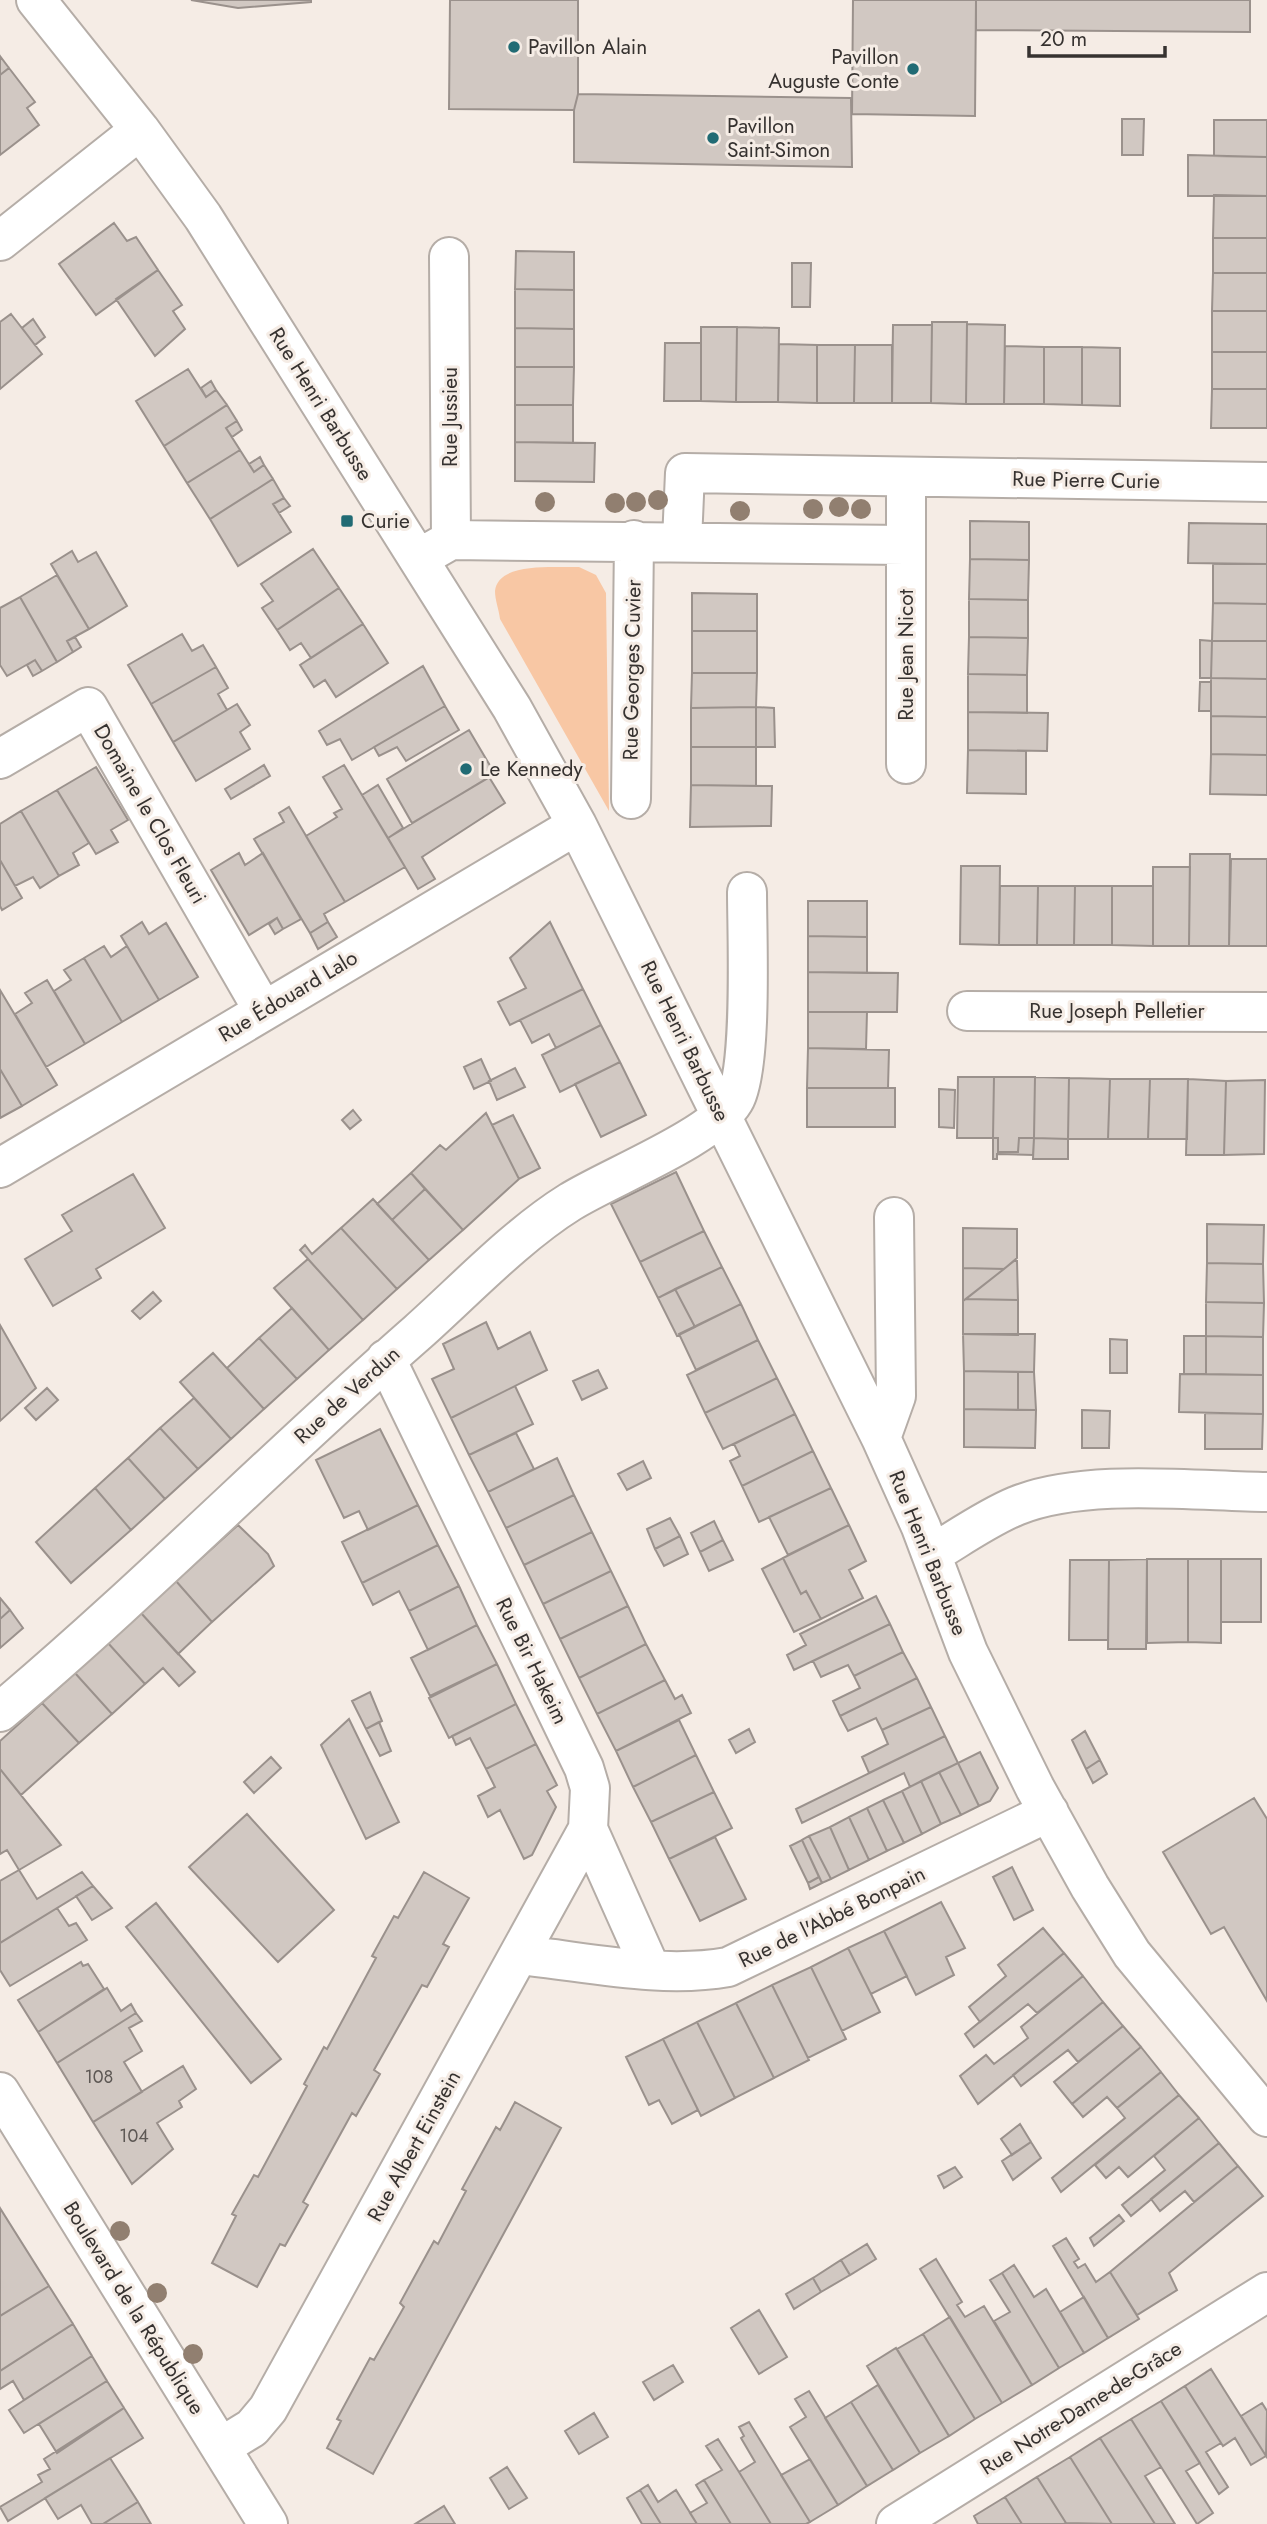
<svg xmlns="http://www.w3.org/2000/svg" width="1267" height="2524" viewBox="0 0 1267 2524" font-family="Jost,sans-serif">
<style>
.green{fill:#f8c7a4}
.building{fill:#d1c8c2;stroke:#9a918c;stroke-width:2}
.lines{fill:none;stroke-linecap:round;stroke-linejoin:round}
.street-casing{stroke:#b5ada7;stroke-width:42}
.secondary-casing{stroke:#b5ada7;stroke-width:42}
.street{stroke:#fff;stroke-width:38}
.secondary{stroke:#fff;stroke-width:38}
.tree{fill:#917f70}
.poi-dot{fill:#216b74;stroke:#f5ece5;stroke-width:2.5}
.labels{text-anchor:middle;dominant-baseline:central;stroke-width:6;stroke-linejoin:round;paint-order:stroke}
.number-label{font-size:18px;fill:#5d5854}
.poi-label{font-size:21px;fill:#363230;stroke:#f5ece5;text-anchor:start}
.street-label{font-size:21px;fill:#363230;stroke:#f5ece5}
</style>
<rect width="100%" height="100%" fill="#f5ece5"/>
<path class="green" d="M579,567l17,8 10,18 3,218 -109,-192c-1,-9 -5,-19 -5,-28 3,-30 62,-23 84,-24z"/>
<path class="building" d="M191,0h120v2l-73,6z
M450,0h128v94l-4,16 -125,-1z
M853,0h123l-1,116 -123,-2z
M976,0h274v32l-274,-2z
M0,56l9,12 -9,7z
M9,68l26,34 -8,6 12,17 -39,30v-80z
M578,94l273,4 1,69 -278,-5v-52z
M1122,119h22l-1,36h-21z
M1214,120h53v37l-53,-1z
M1188,155l79,2v39h-79z
M1214,195l53,1v42h-54z
M114,223l13,18 9,-4 22,33 -62,45 -37,-51z
M1213,238h54v35h-54z
M516,251l58,1v38l-59,-1z
M792,263h19l-1,44h-18z
M158,270l24,35 -9,6 12,18 -30,27 -39,-57z
M1213,273h54v38h-55z
M515,289l59,1v39l-59,-1z
M1212,311h55v41h-55z
M11,314l31,40 -42,35v-67z
M33,319l12,18 -10,8 -13,-17z
M932,322h35l-1,82 -35,-1z
M967,324l38,1 -1,79h-38z
M893,325h39l-1,78h-39z
M701,327h36l-1,75 -35,-1z
M737,327l42,1 -1,74h-42z
M515,328l59,1v38h-59z
M665,343h36v58h-37z
M779,344l38,1v58l-39,-1z
M817,345h38l-1,58h-37z
M855,345h37v58h-38z
M1005,346l39,1v57h-40z
M1044,347h38v58l-38,-1z
M1082,347l38,1v58l-38,-1z
M1212,352h55v37h-55z
M515,367h59l-1,38h-58z
M188,369l18,28 10,-7 11,15 -63,41 -28,-45z
M211,381l5,9 -10,7 -5,-9z
M1212,389h55v39h-56z
M227,405l10,16 -11,7 14,22 -53,33 -23,-37z
M515,405h58v38l-58,-1z
M237,421l5,9 -10,7 -6,-9z
M515,442l80,1 -1,39 -79,-1z
M240,450l14,22 10,-7 9,14 -63,40 -23,-36z
M260,457l4,8 -10,7 -5,-8z
M273,479l11,19 -11,6 18,28 -53,34 -28,-47z
M284,498l6,8 -11,7 -6,-9z
M970,521l59,1v38l-59,-1z
M1189,523l78,1v40l-79,-1z
M313,549l26,39 -62,42 -15,-22 11,-7 -12,-17z
M72,551l6,11 18,-10 31,54 -38,23 -38,-65z
M970,559l59,1 -1,40 -59,-1z
M1213,564h54v40l-54,-1z
M57,575l32,54 -22,12 6,11 -16,10 -37,-65z
M339,588l24,36 -52,34 -10,-15 -11,7 -13,-20z
M692,593l65,1v37h-65z
M20,597l37,65 -15,9 -7,-11 -28,16 -7,-11v-57z
M969,599l59,1v38l-59,-1z
M1213,603l54,1v37h-55z
M363,624l25,39 -52,34 -11,-17 -11,7 -14,-22z
M692,631h65v42h-65z
M182,634l10,17 11,-6 13,22 -65,37 -23,-39z
M75,637l6,10 -8,5 -6,-11z
M969,637l59,1 -1,37 -59,-1z
M1200,640l12,1 -1,37h-11z
M1212,641h55v38l-56,-1z
M35,660l7,11 -9,5 -6,-11z
M423,666l22,40 -93,54 -12,-21 -13,6 -8,-14z
M216,667l12,21 -10,6 9,16 -54,32 -22,-38z
M692,673h65l-1,34 -65,1z
M968,674l59,1v38l-59,-1z
M1211,678l56,1v38l-56,-1z
M1200,682h11v29h-12z
M237,704l13,21 -10,7 10,17 -54,32 -23,-39z
M445,706l14,24 -53,31 -9,-14 -18,9 -5,-9z
M756,707v40h-65v-39z
M756,707l18,1 1,39h-19z
M968,712l80,1 -1,38 -79,-1z
M1211,716l56,1v38l-56,-1z
M469,730l26,44 -83,49 -25,-44z
M691,747h65v39l-65,-1z
M968,750l58,1v43l-59,-1z
M1211,754l56,1v40l-57,-1z
M264,765l6,11 -39,23 -6,-10z
M344,765l61,102 -60,35 -39,-66 31,-19 -3,-4 8,-4 -19,-32z
M96,767l32,53 -17,10 7,12 -22,12 -39,-64z
M489,777l16,26 -83,54 13,22 -17,10 -30,-51z
M378,785l25,43 -15,10 -26,-43z
M691,785l81,1 -1,40 -81,1z
M57,790l32,53 -16,10 6,12 -20,11 -38,-65z
M289,807l56,95 -21,12 4,8 -18,11 -56,-94 30,-17 -5,-9z
M21,811l38,65 -19,12 -7,-11 -18,9 -15,-26v-36z
M239,853l6,12 18,-12 38,66 -18,10 -6,-11 -28,17 -38,-65z
M1190,854h40l-1,92h-40z
M1231,859h36v87h-38z
M0,860l22,38 -20,12 -2,-4z
M961,866h39l-1,79 -39,-1z
M1153,867h37l-1,79h-36z
M1000,886h38l-1,59h-38z
M1038,886h37l-1,59h-37z
M1075,886h37v59h-38z
M1112,886h41v60l-41,-1z
M808,901h59v36l-59,-1z
M277,918l6,11 -8,5 -6,-10z
M142,922l7,12 17,-11 32,54 -39,23 -38,-64z
M328,922l9,15 -19,12 -8,-16z
M550,922l33,67 -73,36 -12,-23 28,-14 -16,-30z
M808,936l59,1v36l-59,-1z
M104,946l7,11 16,-11 32,54 -37,22 -38,-64z
M84,958l38,64 -37,22 -31,-53 17,-11 -7,-10z
M808,972l90,1 -1,39h-89z
M47,980l38,64 -39,23 -31,-53 17,-11 -7,-10z
M583,989l18,36 -45,23 -7,-14 -17,9 -12,-23z
M0,990l57,95 -35,21 -22,-37z
M808,1012h59l-1,37 -58,-1z
M601,1025l19,37 -60,30 -18,-37z
M808,1048l81,2 -1,38h-81z
M481,1059l10,22 -17,8 -10,-22z
M620,1062l26,53 -45,22 -26,-53z
M515,1068l10,19 -28,13 -8,-19z
M0,1069l22,37 -22,12z
M958,1077h36l-1,61h-36z
M994,1077h41l-1,61h-15l-1,14h-20v-14h-5z
M1035,1077l34,1 -1,61 -34,-1z
M1069,1078l41,1 -2,60h-40z
M1110,1079h40l-2,60h-40z
M1150,1079h38l-1,60h-39z
M1188,1079l38,2 -2,74h-38z
M1265,1080l-1,74 -40,1 2,-74z
M807,1088h88v39h-88z
M939,1089l16,1 -1,38 -15,-1z
M353,1110l8,10 -11,9 -8,-9z
M486,1113l33,66 -56,51 -52,-57 29,-28 6,5z
M513,1115l27,53 -21,11 -27,-54z
M993,1138h5v14h20l1,-14h15l-1,17 -36,-1v5h-4z
M1034,1138l34,1v20h-35z
M676,1172l28,59 -64,31 -29,-58z
M411,1173l14,16 -33,31 -15,-16z
M133,1174l32,54 -69,41 5,9 -48,28 -28,-47 47,-28 -10,-16z
M425,1189l38,41 -34,30 -37,-40z
M373,1199l56,61 -32,29 -56,-61z
M1207,1224l57,1 -1,39 -56,-1z
M341,1228l56,61 -34,31 -63,-70 5,-5 7,9z
M963,1228l54,1v29l-13,11 -41,-1z
M704,1231l18,36 -64,31 -18,-36z
M308,1259l55,61 -34,30 -55,-62z
M1014,1261h3l1,39 -52,-1z
M1207,1263l56,1 1,39 -58,-1z
M722,1267l19,37 -46,23 -20,-38z
M963,1268l41,1 -41,32z
M675,1289l20,38 -18,9 -19,-38z
M153,1292l8,9 -21,18 -8,-8z
M966,1299l52,1v35l-55,-1v-33z
M1206,1302l58,1 -1,34 -57,-1z
M741,1304l17,36 -62,30 -17,-36z
M292,1308l37,42 -32,29 -38,-41z
M486,1322l12,27 32,-17 17,38 -96,48 -19,-39 22,-10 -11,-25z
M0,1325l36,63 -36,33z
M963,1334h72l-1,38 -70,-1z
M1184,1336h22v38h-22z
M1206,1336l57,1v38l-57,-1z
M259,1338l38,41 -33,30 -37,-41z
M1110,1339l17,1v33h-17z
M758,1340l19,38 -72,35 -18,-38z
M213,1353l51,56 -33,30 -51,-57z
M598,1370l9,18 -25,12 -9,-19z
M964,1371l54,1v38l-54,-1z
M1018,1372h16l2,38h-18z
M1180,1374l83,1v39l-84,-2z
M777,1378l18,36 -72,35 -18,-36z
M515,1386l18,38 -64,31 -18,-37z
M47,1388l11,12 -22,20 -11,-12z
M194,1398l37,41 -33,30 -38,-41z
M964,1409l72,1 -1,38 -71,-1z
M1082,1410l28,1 -1,37h-27z
M1205,1413l58,1 -1,35h-57z
M795,1414l18,37 -71,35 -12,-25 10,-5 -6,-12z
M160,1428l38,41 -33,30 -37,-41z
M380,1429l38,76 -50,25 -9,-19 -15,7 -28,-58z
M516,1433l18,36 -46,23 -19,-37z
M813,1451l18,37 -72,34 -17,-36z
M128,1458l37,41 -34,31 -36,-42z
M557,1458l17,37 -68,33 -18,-36z
M643,1461l8,17 -24,12 -9,-16z
M95,1488l36,42 -60,53 -35,-41z
M831,1488l18,37 -61,30 -19,-38z
M574,1495l18,37 -68,33 -18,-37z
M418,1505l20,40 -76,38 -20,-41z
M670,1518l10,18 -25,13 -8,-20z
M714,1521l9,19 -23,12 -9,-19z
M238,1525l30,29 6,12 -62,56 -36,-41z
M849,1525l17,36 -17,9 14,28 -42,21 -15,-28 -5,3 -18,-36z
M592,1532l19,39 -68,33 -19,-39z
M680,1536l8,18 -24,12 -9,-17z
M723,1540l10,20 -24,11 -9,-19z
M438,1545l21,41 -50,25 -10,-20 -26,14 -11,-22z
M783,1558l18,36 5,-3 15,28 -27,13 -32,-63z
M1147,1559h41v83l-41,1z
M1147,1559l-1,90h-38l1,-89z
M1188,1559h33v84l-33,-1z
M1221,1559h40v63h-40z
M1070,1560h39l-1,80h-39z
M611,1571l17,35 -68,33 -17,-35z
M176,1581l36,41 -34,32 -37,-41z
M459,1586l18,39 -49,25 -19,-39z
M876,1596l14,28 -96,46 -7,-15 19,-10 -6,-11z
M0,1598l10,12 -10,9z
M628,1606l18,38 -67,34 -19,-39z
M10,1610l13,18 -23,20v-29z
M141,1613l54,59 -16,14 -16,-18 -18,16 -37,-41z
M890,1624l13,28 -49,24 -6,-11 -27,12 -8,-16z
M477,1625l20,39 -67,32 -19,-38z
M108,1643l37,41 -33,30 -37,-41z
M646,1644l19,36 -68,34 -18,-36z
M903,1652l14,26 -77,38 -7,-15 27,-13 -6,-12z
M497,1664l19,40 -67,34 -20,-40z
M75,1673l37,41 -33,29 -37,-40z
M917,1678l14,29 -49,23 -6,-12 -28,13 -8,-15z
M665,1680l10,19 7,-4 9,18 -75,38 -19,-37z
M370,1692l12,29 -16,8 -14,-28z
M42,1703l37,40 -58,52 -21,-26v-28z
M516,1704l20,40 -50,25 -16,-31 -14,7 -4,-9z
M931,1707l14,29 -76,37 -7,-16 26,-13 -6,-14z
M349,1719l50,103 -33,17 -45,-94z
M679,1720l17,35 -63,32 -17,-36z
M379,1722l12,29 -11,5 -14,-27z
M749,1729l6,13 -19,11 -7,-13z
M1085,1731l15,29 -14,9 -14,-29z
M945,1736l13,27 -48,24 -6,-14 -102,50 -6,-14z
M536,1744l21,41 -10,6 9,16 -24,48 -8,4 -24,-49 -12,7 -10,-21 17,-9 -9,-18z
M980,1752l18,36 -8,13 -11,5 -21,-43z
M696,1755l18,37 -63,30 -18,-35z
M271,1757l10,11 -27,25 -10,-11z
M1100,1760l7,14 -14,9 -7,-14z
M958,1763l21,43 -18,9 -22,-43z
M0,1769l61,76 -42,25 -12,-20 -7,4z
M939,1772l22,43 -20,9 -20,-43z
M921,1781l20,43 -19,10 -20,-43z
M902,1791l20,43 -18,9 -21,-43z
M714,1792l18,36 -63,31 -18,-37z
M1254,1798l13,21v182l-43,-74 -13,7 -48,-82z
M883,1800l21,43 -17,8 -20,-43z
M867,1808l20,43 -18,9 -20,-43z
M247,1814l87,96 -56,52 -89,-95z
M849,1817l20,43 -20,10 -19,-43z
M830,1827l19,43 -18,9 -22,-43z
M809,1836l22,43 -9,4 -20,-43z
M715,1837l31,62 -46,22 -31,-62z
M802,1840l17,37 -11,6 -18,-37z
M1012,1867l21,43 -19,10 -21,-43z
M19,1870l18,29 45,-27 11,14 -93,57v-62z
M424,1872l45,26 -26,46 6,3 -22,40 -5,-2 -48,85 6,4 -24,42 -4,-3 -49,89 5,3 -23,41 -5,-2 -23,43 -45,-24 24,-47 -4,-2 22,-39 4,2 49,-91 -3,-2 20,-37 3,2 49,-91 -4,-2 22,-40 4,2z
M819,1877l3,6 -12,6 -2,-6z
M93,1886l19,22 -20,12 -16,-24z
M941,1902l24,46 -19,9 8,18 -38,20 -32,-64z
M156,1903l125,156 -30,24 -125,-156z
M57,1908l12,18 7,-3 11,17 -77,46 -10,-16v-27z
M1043,1928l21,25 -84,69 -11,-15 37,-31 -8,-11z
M884,1931l23,45 -36,18 -23,-46z
M848,1948l32,64 -38,19 -31,-64z
M1064,1953l19,23 -46,37 -9,-9 -54,43 -9,-13z
M81,1962l2,4 5,-2 16,25 -66,43 -20,-32z
M811,1967l35,72 -38,19 -36,-73z
M1083,1976l20,26 -125,102 -18,-28 26,-21 8,9 34,-26 -7,-11z
M772,1985l37,75 -35,18 -38,-75z
M107,1988l14,23 10,-7 5,9 -79,50 -19,-31z
M1103,2002l20,24 -45,36 -10,-12 -47,36 -8,-11z
M736,2003l38,75 -39,20 -38,-76z
M136,2013l6,8 -13,7 13,23 -18,11 18,30 -49,30 -36,-59z
M697,2022l38,76 -34,18 -38,-77z
M1123,2026l18,21 -69,57 -18,-22z
M663,2039l35,71 -26,14 -13,-24 -10,5 -23,-48z
M1141,2047l20,25 -44,36 -10,-11 -24,20 -11,-13z
M183,2066l13,23 -17,12 3,6 -25,16 16,26 -41,35 -39,-62z
M1161,2072l18,23 -118,97 -9,-14 73,-60 -8,-10z
M1179,2095l20,23 -71,59 -9,-10 -13,11 -11,-13z
M515,2102l46,26 -188,346 -46,-26 14,-27 -4,-2 33,-61 4,2 30,-53 -4,-4 34,-62 4,3 28,-53 -4,-2 34,-62 4,3z
M1199,2118l20,25 -88,73 -9,-11 43,-35 -11,-14z
M1020,2124l11,18 -19,13 -11,-16z
M1031,2142l10,16 -28,22 -11,-19z
M1219,2143l19,23 -44,36 -9,-11 -25,20 -9,-12z
M1238,2166l25,30 -94,77 8,17 -40,25 -27,-43z
M955,2167l7,10 -18,11 -6,-12z
M0,2208l49,78 -49,30z
M1119,2215l5,6 -30,25 -4,-8z
M1066,2238l13,21 -5,3 4,6 7,-4 11,18 14,-10 29,47 -31,19 -55,-92z
M867,2244l9,15 -26,16 -9,-15z
M936,2259l26,43 -5,3 8,12 19,-11 48,79 -30,18 -82,-134z
M841,2260l9,15 -29,17 -8,-14z
M1014,2265l20,32 12,-8 38,64 -25,15 -57,-95z
M1002,2273l57,95 -27,17 -38,-64 16,-9 -20,-32z
M813,2278l8,14 -27,17 -8,-15z
M49,2286l24,38 -73,47v-55z
M1084,2297l24,41 -24,15 -24,-41z
M759,2310l28,47 -28,17 -28,-46z
M950,2317l52,86 -27,16 -52,-85z
M73,2324l19,32 -68,44 -11,-19 -13,8v-18z
M923,2334l52,85 -26,17 -52,-87z
M896,2348l53,88 -29,17 -53,-87z
M92,2356l15,25 -83,52 -15,-23z
M673,2365l10,17 -29,18 -11,-18z
M1211,2369l55,87 -15,9 -16,-27 -12,8 -38,-60z
M107,2381l17,27 -67,45 -18,-29z
M878,2385l42,68 -27,17 -42,-68z
M1185,2386l36,57 -15,9 22,35 -9,7 -58,-93z
M809,2391l58,95 -29,19 -48,-78 16,-10 -11,-18z
M1161,2401l39,62 -14,8 27,42 -16,11 -66,-105z
M851,2402l42,68 -26,16 -42,-68z
M1262,2403l5,8 -1,45 -25,-40z
M124,2408l19,30 -135,83 -8,-14 42,-25 -4,-7 12,-6 -6,-10z
M594,2413l14,24 -29,17 -14,-23z
M1131,2419l30,48 -16,9 30,48h-20l-55,-86z
M749,2422l61,100 -4,2h-35l-32,-52 16,-10 -14,-24 3,-2 -5,-9z
M1100,2438l55,86h-43l-42,-67z
M718,2439l21,33 32,52h-40l-27,-44 18,-10 -16,-24z
M1070,2457l42,67 -46,-1 -29,-46z
M110,2458l28,44 -35,22h-11l-11,-19 -23,14 -13,-21z
M810,2459l28,46 -28,17 -29,-47z
M507,2467l20,31 -18,11 -19,-31z
M1037,2477l29,46 -2,1h-42l-17,-27z
M704,2480l27,44h-34l-7,-11 17,-10 -11,-18z
M648,2485l10,17 18,-12 21,34h-36l-21,-34z
M640,2490l21,34h-19l-15,-26z
M1005,2497l17,27h-44l-4,-8z
M138,2502l13,22h-48z
M444,2506l11,18h-40z"/>
<g class="lines">
<g class="street-casing">
<path id="street" d="M36,0l104,130 63,87 309,491 65,117 304,613 40,89 47,125 67,136 55,99 42,67 135,163
M0,241l140,-111
M906,477v287
M451,540l454,5
M682,541l3,-68 582,9
M430,552l21,-12 -2,-283
M0,759l88,-52 175,303
M631,799l3,-259
M967,1011l300,1
M0,1168l577,-343
M386,1359l198,409 6,20 -2,41 63,141
M881,1438l15,-42 -2,-179
M932,1554c27,-16 55,-36 84,-48 68,-28 177,-15 251,-14
M0,1712c144,-121 276,-256 418,-380 47,-42 99,-97 152,-130 38,-24 143,-65 164,-101 19,-31 13,-166 13,-209
M520,1955c68,7 141,24 208,12l321,-155
M221,2447l31,-19 16,-19 320,-580
M896,2524l371,-232"/>
</g>
<g class="secondary-casing">
<path id="secondary" d="M0,2092l268,432"/>
</g>
<use href="#street" class="street"/>
<use href="#secondary" class="secondary"/>
</g>
<g class="tree">
<circle cx="658" cy="500" r="10"/>
<circle cx="545" cy="502" r="10"/>
<circle cx="636" cy="502" r="10"/>
<circle cx="615" cy="503" r="10"/>
<circle cx="839" cy="507" r="10"/>
<circle cx="813" cy="509" r="10"/>
<circle cx="861" cy="509" r="10"/>
<circle cx="740" cy="511" r="10"/>
<circle cx="120" cy="2231" r="10"/>
<circle cx="157" cy="2293" r="10"/>
<circle cx="193" cy="2354" r="10"/>
</g>
<g class="poi-dot">
<circle cx="514" cy="47" r="7"/>
<circle cx="913" cy="69" r="7"/>
<circle cx="713" cy="138" r="7"/>
<rect x="340" y="514" width="14" height="14" rx="3.5"/>
<circle cx="466" cy="769" r="7"/>
</g>
<g class="labels">
<g class="number-label">
<text x="99" y="2077">108</text>
<text x="134" y="2136">104</text>
</g>
<g class="poi-label">
<text x="528" y="47">Pavillon Alain</text>
<text x="899" y="57" text-anchor="end">Pavillon<tspan x="899" dy="24">Auguste Conte</tspan></text>
<text x="727" y="126">Pavillon<tspan x="727" dy="24">Saint-Simon</tspan></text>
<text x="361" y="521">Curie</text>
<text x="480" y="769">Le Kennedy</text>
</g>
<g class="street-label">
<text transform="translate(321 404) rotate(58)">Rue Henri Barbusse</text>
<text transform="translate(450 417) rotate(-90)">Rue Jussieu</text>
<text transform="translate(1086 480) rotate(1)">Rue Pierre Curie</text>
<text transform="translate(906 655) rotate(-90)">Rue Jean Nicot</text>
<text transform="translate(632 670) rotate(-89)">Rue Georges Cuvier</text>
<text transform="translate(150 814) rotate(60)">Domaine le Clos Fleuri</text>
<text transform="translate(288 996) rotate(-31)">Rue Édouard Lalo</text>
<text x="1117" y="1011">Rue Joseph Pelletier</text>
<text transform="translate(685 1041) rotate(64)">Rue Henri Barbusse</text>
<text transform="translate(347 1395) rotate(-42)">Rue de Verdun</text>
<text transform="translate(928 1553) rotate(68)">Rue Henri Barbusse</text>
<text transform="translate(532 1661) rotate(64)">Rue Bir Hakeim</text>
<text transform="translate(832 1917) rotate(-26)">Rue de l'Abbé Bonpain</text>
<text transform="translate(414 2146) rotate(-61)">Rue Albert Einstein</text>
<text transform="translate(134 2308) rotate(58)">Boulevard de la République</text>
<text transform="translate(1081 2408) rotate(-32)">Rue Notre-Dame-de-Grâce</text>
</g>
</g>
<path d="M1029 46v10h136v-10" fill="none" stroke="#363230" stroke-width="3.5"/>
<text x="1040" y="46" font-size="21" fill="#363230" stroke="#f5ece5" stroke-width="5" paint-order="stroke">20 m</text>
</svg>
